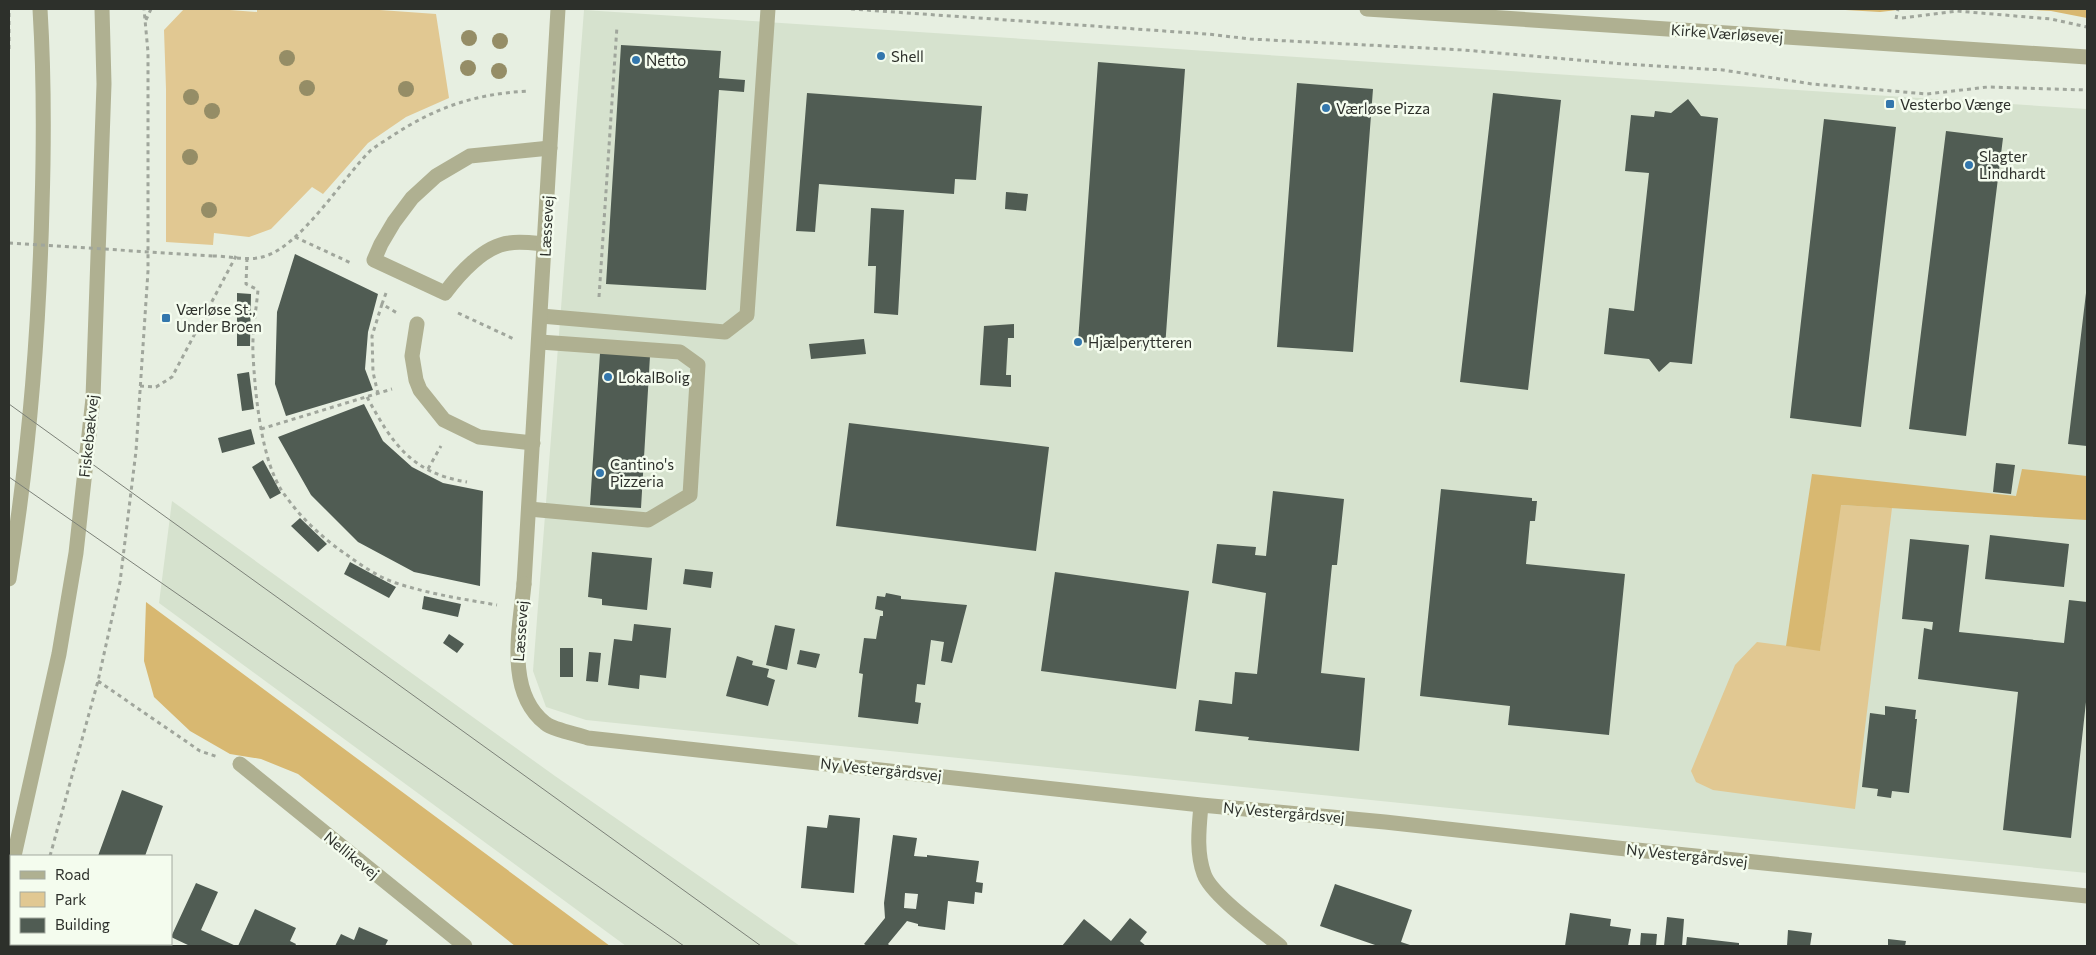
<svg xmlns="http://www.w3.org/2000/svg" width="2096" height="955" viewBox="0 0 2096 955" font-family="Commissioner,sans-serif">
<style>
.built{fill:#d6e2ce}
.green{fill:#e1c892}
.forest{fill:#d8b871}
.building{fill:#505c53;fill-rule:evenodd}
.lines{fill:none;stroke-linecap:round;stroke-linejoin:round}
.path{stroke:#a0a69c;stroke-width:3;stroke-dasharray:4 4;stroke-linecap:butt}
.service{stroke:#afb091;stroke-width:15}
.pedestrian{stroke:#afb091;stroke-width:15}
.minor{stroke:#afb091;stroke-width:15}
.tertiary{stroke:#afb091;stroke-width:15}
.tram{stroke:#7c8178;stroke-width:1}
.path-bridge{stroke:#a0a69c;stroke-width:3;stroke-dasharray:4 4;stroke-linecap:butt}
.tree{fill:#958d66}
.poi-dot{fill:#3377ad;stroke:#f4fcee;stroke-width:2}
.labels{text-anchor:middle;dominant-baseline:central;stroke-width:5;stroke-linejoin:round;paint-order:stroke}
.street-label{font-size:15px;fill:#2d302b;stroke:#f4fcee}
.poi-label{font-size:15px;fill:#2d302b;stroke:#f4fcee;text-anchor:start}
</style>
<rect width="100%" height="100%" fill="#e7efe1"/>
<path class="built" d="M584,10l1503,99v764l-1501,-153 -40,-13 -13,-36z
M172,501l383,275 245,170h-174l-467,-343z"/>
<path class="green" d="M184,9h33l40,3v-3h109l70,5 13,84 -43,19 -38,26 -45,51 -11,-7 -41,42 -22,8 -35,-4 -1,12 -47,-3v-153l-2,-59z
M1840,505l52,3 -37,301 -142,-19 -17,-8 -5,-11 44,-106 22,-23 63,8z"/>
<path class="forest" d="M1828,9h78l-26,3z
M2017,9h70v9l-36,-7z
M2022,469l65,7v44l-246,-15 -21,146 -34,-5 26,-172 204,22z
M146,602l464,344h-95l-217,-172 -37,-15 -31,-5 -40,-23 -36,-34 -10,-36z"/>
<path class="building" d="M621,45l100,6 -2,27 26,2 -1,12 -25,-2 -13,200 -100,-6z
M1098,62l87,7 -20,279 -87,-6z
M1297,83l76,6 -20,263 -76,-5z
M807,93l175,13 -6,74 -21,-1 -1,15 -135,-10 -4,48 -19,-1z
M1493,93l68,7 -33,290 -68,-8z
M1688,99l13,17 17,2 -26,246 -22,-2 -11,10 -10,-13 -45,-5 5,-46 25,3 15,-138 -24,-2 6,-56 23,2 1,-6 16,2z
M1824,119l72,8 -35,300 -71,-9z
M1946,131l57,7 -37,298 -57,-7z
M1006,192l22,2 -2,17 -21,-2z
M871,208l33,2 -6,105 -24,-2 2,-47h-8z
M295,254l83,40 -10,38 -3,37 8,21 -87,26 -11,-32 2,-72z
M237,293l14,1 -1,52h-13z
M2086,293h1v153l-19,-2z
M1014,324v14h-6l-2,37h5v12l-31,-2 4,-59z
M864,339l2,15 -55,5 -2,-15z
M600,353l50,3 -9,152 -51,-3z
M249,372l5,37 -12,2 -5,-37z
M364,404l19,37 29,26 31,16 40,8 -3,95 -66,-14 -56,-30 -47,-47 -33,-58z
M849,423l200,24 -13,104 -200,-25z
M251,429l4,15 -33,9 -4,-15z
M263,460l18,33 -11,6 -18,-32z
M1996,463l19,2 -4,29 -18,-2z
M1441,489l91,9v3h5l-2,20h-5l-4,43 99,10 -16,161 -101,-10 2,-19 -90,-10z
M1273,491l71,8 -7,66h-5l-11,108 44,5 -6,73 -111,-11 1,-3 -54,-6 4,-31 33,4 3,-32 22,2 9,-81 -54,-10 5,-39 39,3 -1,8 11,1z
M300,518l27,26 -9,8 -27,-26z
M1990,535l79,9 -5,43 -79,-8z
M1910,539l59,6 -10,87 105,11 5,-43 18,2v91l-16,145 -68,-8 15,-138 -100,-13 6,-51 8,2 1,-8 -31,-3z
M592,552l60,6 -5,52 -45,-5v-6l-14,-2z
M350,562l46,25 -7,11 -45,-24z
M685,569l28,3 -2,16 -28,-4z
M1055,572l134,19 -13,98 -135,-18z
M886,593l15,3v3l66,6 -15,58 -11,-2 3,-19 -13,-2 -6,45 -8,-1 -2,18 6,1 -3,21 -60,-7 5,-43 -4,-1 5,-35 12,1 4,-23h3v-5l-8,-2 2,-13 8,1z
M424,596l37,8 -3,13 -36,-8z
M634,624l37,4 -5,50 -26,-3 -1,14 -31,-4 6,-46 18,2z
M775,625l20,4 -8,41 -21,-5z
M449,634l15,10 -7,9 -14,-10z
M560,648h13v29h-13z
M800,650l20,4 -4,14 -19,-4z
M589,652l12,1 -3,29 -12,-1z
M737,656l16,5 -1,4 17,4 -2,8 8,3 -7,26 -42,-10z
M1885,706l31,4 -1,9h2l-8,74 -17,-2 -1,7 -14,-2 1,-7 -16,-2 8,-74 15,2z
M122,790l41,16 -18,50h-47z
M829,815l31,3 -6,75 -53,-5 6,-62 20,2z
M893,835l24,3 -3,18 13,1v-2l52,6 -3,21 7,1 -1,10 -7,-1 -1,12 -26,-3 -3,29 -27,-4v-2l-11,-3 -19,23 2,2h-23l-3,-2 21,-26 -1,-15zM905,893l13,1 -2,15 -12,-1z
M196,883l22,9 -17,38 35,16h-46l-19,-9z
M1335,884l77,26 -11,32 12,4h-35l-58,-20z
M255,909l41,19 -6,13 6,3 -1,2h-57z
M1570,913l41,6 -1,7 21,3 -3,17h-63z
M1667,917l17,2 -2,27h-18z
M1130,918l17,14 -7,9 6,5h-84l22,-27 27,22z
M359,927l29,13 -3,6h-50l6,-12 13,6z
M1788,930l24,3 -2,13h-23z
M1641,933l16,1 -1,12h-16z
M1687,937l52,6v3h-53z
M1888,939l18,2 -1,5h-17z
M102,944h54l7,2h-62z"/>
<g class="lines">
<path class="path" d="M851,9l356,25 43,5 214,11 159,14 100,6 89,14 115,10 61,-7 99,3
M1902,18l55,-7 94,8 36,8
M1896,19l2,-10
M146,20l5,-11
M9,49v-40
M295,237l56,26
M213,256c15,0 35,5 49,1 37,-8 81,-79 108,-106 7,-6 15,-10 22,-15 44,-29 83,-42 136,-45
M247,258l-1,26 12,6c-2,21 -6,43 -5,64 2,39 8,105 29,137 16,24 38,45 62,62 16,11 33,24 52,30 33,11 67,16 101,22
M386,293l-4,11 15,9
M599,297l18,-271
M458,313l56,26
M140,386l16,1 16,-10 64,-121
M378,394l-5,-22 -1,-36 10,-32
M367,397c25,46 44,76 100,85
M261,429l131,-40
M428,469l13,-23
M98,681l102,70 18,6
M50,856l48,-175 22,-99 16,-131 12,-180v-219l-4,-43
M28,946l1,-2"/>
<path class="service" d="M545,244c-11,-1 -25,-3 -36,-1 -25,3 -50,31 -64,50l-71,-33 7,-16 13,-22 18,-24 24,-22 34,-20 80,-8
M541,316l184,16 22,-17 21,-306
M417,324l-5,32 4,24 4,10 24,30 35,17 54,6
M529,509l119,11 42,-25 8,-130 -18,-13 -140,-10"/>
<path class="pedestrian" d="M524,584l34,-575"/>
<path class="minor" d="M524,584c-4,44 -19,107 21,139 8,7 32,11 43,15l613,67 184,17 232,26 470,48
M240,764l225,182
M1201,805c-2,23 -5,47 3,69 7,21 58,57 76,72"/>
<path class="tertiary" d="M1367,9l720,48
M9,579c20,-123 30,-248 33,-373 2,-66 2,-132 -2,-197
M14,856l45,-202 17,-101 17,-155 11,-314 -2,-75
M9,880l2,-11"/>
<path class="tram" d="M9,404l752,542
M9,477l675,469"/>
<path class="path-bridge" d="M9,243l204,13"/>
</g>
<g class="tree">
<circle cx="469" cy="38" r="8"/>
<circle cx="500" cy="41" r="8"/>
<circle cx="287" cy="58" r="8"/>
<circle cx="468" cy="68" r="8"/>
<circle cx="499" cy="71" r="8"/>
<circle cx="307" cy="88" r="8"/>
<circle cx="406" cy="89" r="8"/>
<circle cx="191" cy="97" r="8"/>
<circle cx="212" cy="111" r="8"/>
<circle cx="190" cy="157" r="8"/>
<circle cx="209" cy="210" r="8"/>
</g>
<g class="poi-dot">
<circle cx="881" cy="56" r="5"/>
<circle cx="636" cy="60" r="5"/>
<rect x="1885" y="99" width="10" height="10" rx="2.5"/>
<circle cx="1326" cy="108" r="5"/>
<circle cx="1969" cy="165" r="5"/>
<rect x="161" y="313" width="10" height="10" rx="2.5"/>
<circle cx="1078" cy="342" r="5"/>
<circle cx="608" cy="377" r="5"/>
<circle cx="600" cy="473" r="5"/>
</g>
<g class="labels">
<g class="street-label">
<text transform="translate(1727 33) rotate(4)">Kirke Værløsevej</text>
<text transform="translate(546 226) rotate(-87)">Læssevej</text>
<text transform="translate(88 436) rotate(-84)">Fiskebækvej</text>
<text transform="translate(520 631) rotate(-86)">Læssevej</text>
<text transform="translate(881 769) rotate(6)">Ny Vestergårdsvej</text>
<text transform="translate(1284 812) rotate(5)">Ny Vestergårdsvej</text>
<text transform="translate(352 855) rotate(39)">Nellikevej</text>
<text transform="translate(1687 855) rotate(6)">Ny Vestergårdsvej</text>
</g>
<g class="poi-label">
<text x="891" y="56">Shell</text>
<text x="646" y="60">Netto</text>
<text x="1900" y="104">Vesterbo Vænge</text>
<text x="1336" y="108">Værløse Pizza</text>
<text x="1979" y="156">Slagter<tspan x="1979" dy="17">Lindhardt</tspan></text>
<text x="176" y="309">Værløse St.,<tspan x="176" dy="17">Under Broen</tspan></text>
<text x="1088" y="342">Hjælperytteren</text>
<text x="618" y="377">LokalBolig</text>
<text x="610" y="464">Cantino's<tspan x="610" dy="17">Pizzeria</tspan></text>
</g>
</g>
<rect width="2096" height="955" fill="none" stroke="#2d302b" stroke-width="20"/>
<rect x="10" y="855" width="162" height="90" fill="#f4fcee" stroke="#a4aaa0"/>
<rect x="20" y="871" width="25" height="8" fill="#afb091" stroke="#a4aaa0"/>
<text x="55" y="880" font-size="15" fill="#2d302b">Road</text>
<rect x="20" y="892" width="25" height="15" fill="#e1c892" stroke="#a4aaa0"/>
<text x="55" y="905" font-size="15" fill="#2d302b">Park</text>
<rect x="20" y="918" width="25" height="15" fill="#505c53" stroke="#a4aaa0"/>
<text x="55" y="930" font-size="15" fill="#2d302b">Building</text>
</svg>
